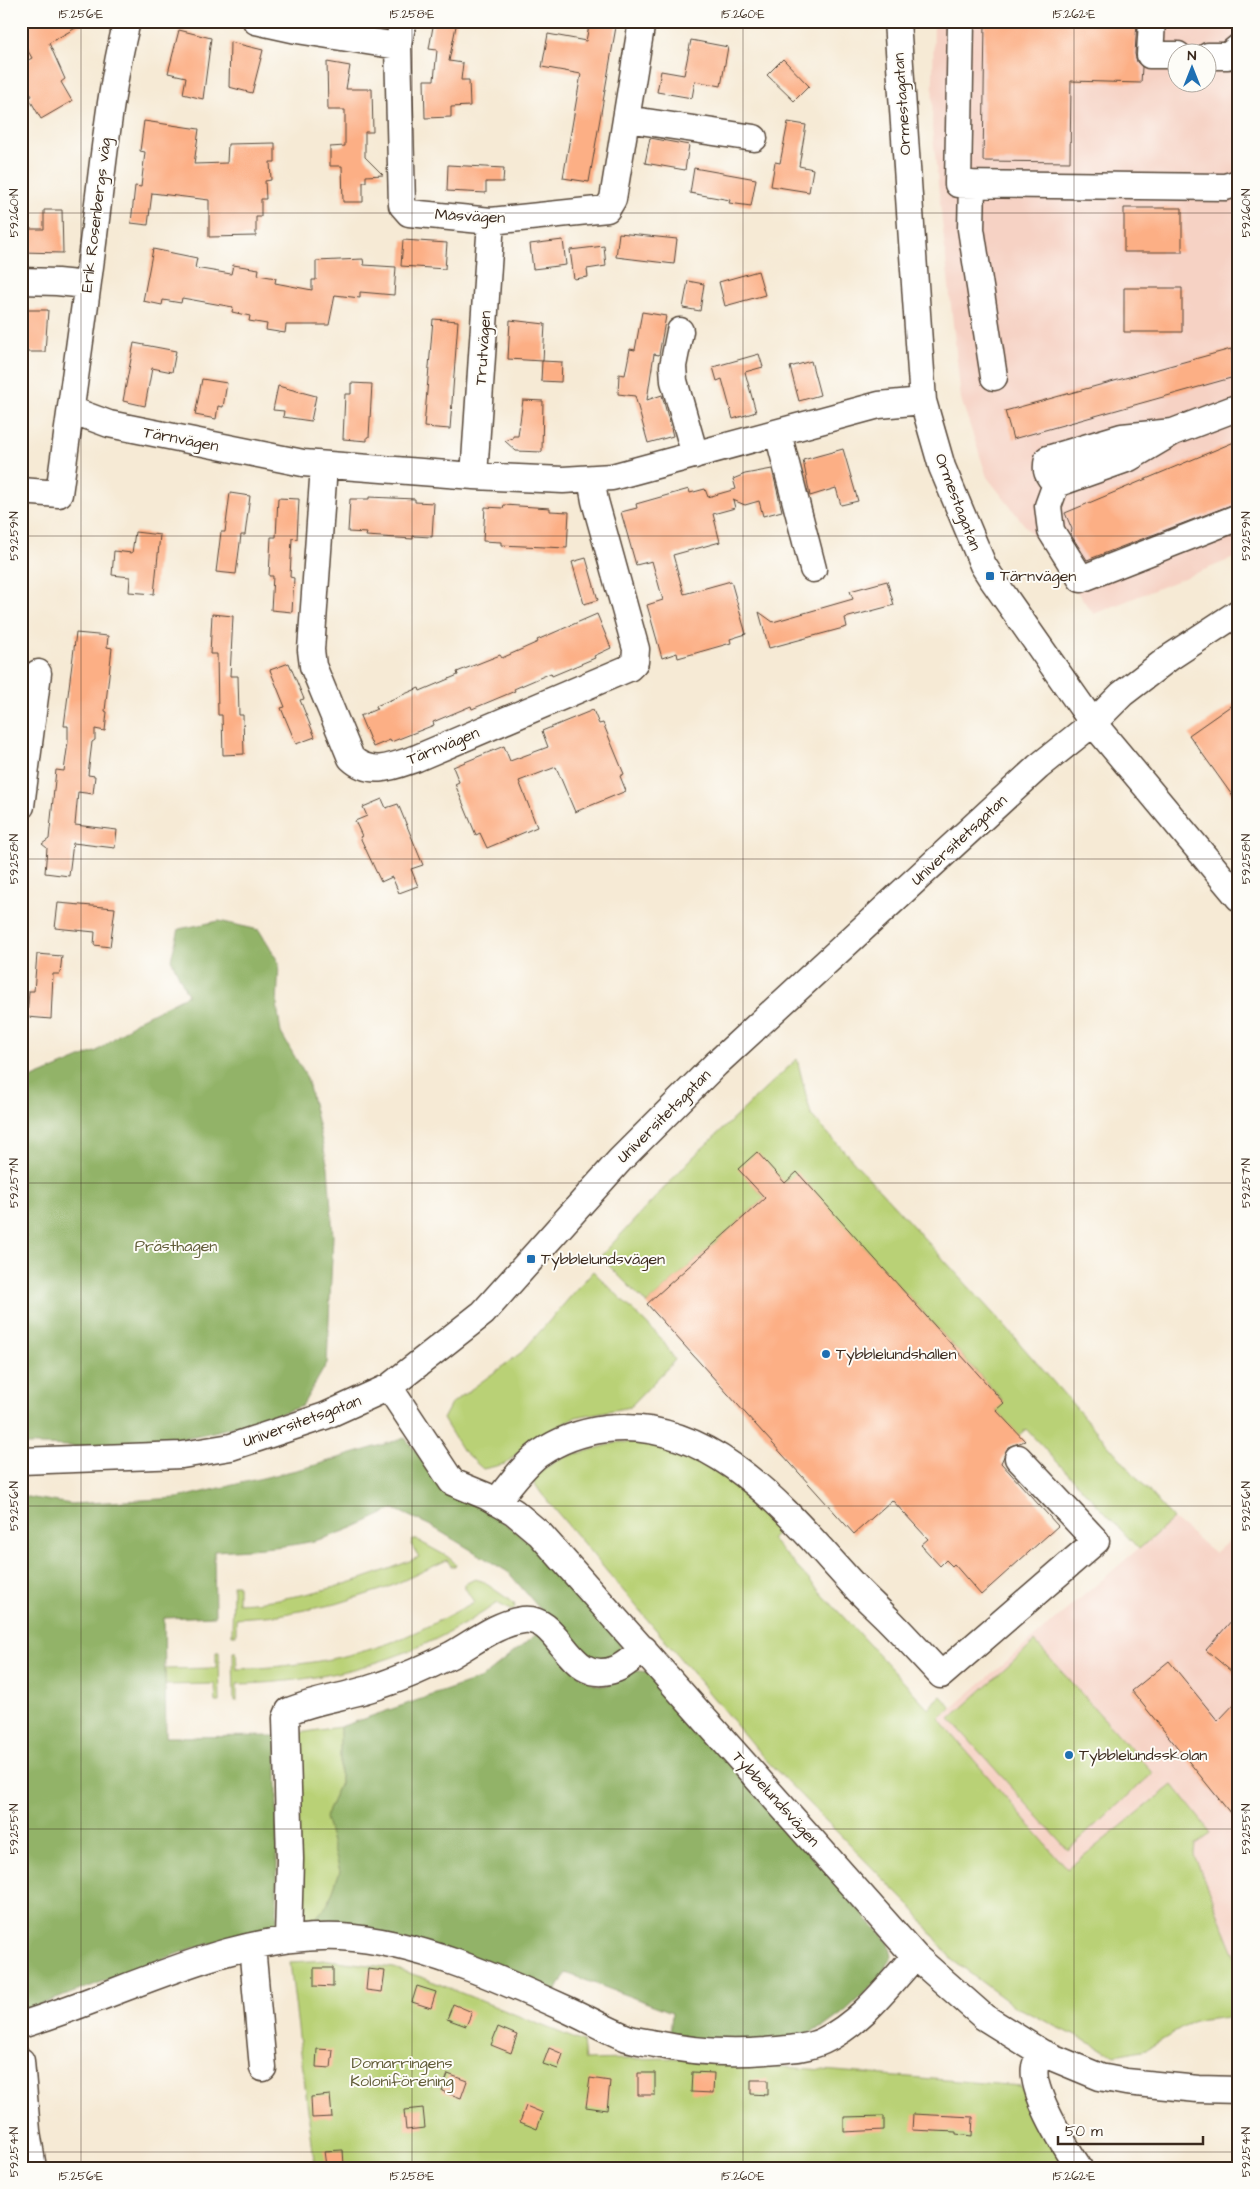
<svg xmlns="http://www.w3.org/2000/svg" width="1260" height="2189" viewBox="0 0 1260 2189" font-family="'Architects Daughter',sans-serif">
<style>
.built{fill:#f6d2c4;fill-rule:evenodd}
.green{fill:#b9d176;stroke:#7a7e4a}
.forest{fill:#92b367;stroke:#666e42}
.building{fill:#fcaf85}
.lines{fill:none;stroke-linecap:round;stroke-linejoin:round}
.minor-casing{stroke:#574739;stroke-width:29}
.minor{stroke:#fff;stroke-width:26}
.ticks{fill:none;stroke:#3b2a1e;stroke-width:1;stroke-opacity:0.45}
.poi-dot{fill:#1f6fb2;stroke:#fdfcf7;stroke-width:2}
.labels{text-anchor:middle;dominant-baseline:central;stroke-width:4;stroke-linejoin:round;paint-order:stroke}
.street-label{font-size:16px;fill:#3b2a1e;stroke:#fdfcf7}
.poi-label{font-size:16px;fill:#3b2a1e;stroke:#fdfcf7;text-anchor:start}
.park-label{font-size:16px;fill:#615c38;stroke:#fdfcf7}
.neatline{fill:none;stroke:#3b2a1e;stroke-width:2}
.ticks-label{font-size:12px;text-anchor:middle;fill:#3b2a1e}
</style>
<rect width="100%" height="100%" fill="#fdfcf7"/>
<filter id="ink" filterUnits="userSpaceOnUse"><feTurbulence type="fractalNoise" baseFrequency=".02" numOctaves="2"/><feDisplacementMap in="SourceGraphic" scale="10" xChannelSelector="R" yChannelSelector="G"/><feConvolveMatrix kernelMatrix="1 2 1 2 8 2 1 2 1" color-interpolation-filters="sRGB"/></filter>
<filter id="wash" filterUnits="userSpaceOnUse"><feTurbulence type="fractalNoise" baseFrequency=".0096" numOctaves="4" result="noise"/><feDisplacementMap in="SourceGraphic" scale="20" xChannelSelector="R" yChannelSelector="G"/><feGaussianBlur stdDeviation="1.12" result="paint"/><feColorMatrix in="noise" values="0 0 0 0 0 0 0 0 0 0 0 0 0 0 0 0 0 1.4 0 .05"/><feComposite in="paint" operator="in"/></filter>
<g filter="url(#wash)">
<rect width="100%" height="100%" fill="#f6ead5"/>
<path class="built" d="M934,21h305v535l-145,58 -107,-137 -26,-78 -29,-271zM1178,52h30v30h-30z
M1173,1519l42,34 24,-21v484l-45,5 -47,28 -32,6 -101,-49 -62,-46 -39,-51 -58,-59 4,-59 80,-72z"/>
<path class="green" d="M797,1059l14,56 190,207 172,197 -34,30 -113,-120 -7,6 -23,-25 8,-8 -207,-229 -12,10 -46,-14 26,29 -118,106 -47,-47 92,-99z
M593,1271l68,67 14,22 -45,47 -54,10 -44,23 -27,24 -22,5 -21,-19 -19,-31 8,-15 71,-52z
M619,1442l37,1 60,28 57,40 9,16 -11,12 157,169 13,-12 11,12 -13,11 128,150 106,-84 38,48 -16,11 -1,11 45,110v14l-5,4 5,9v24l-45,5 -47,28 -32,6 -101,-49 -62,-46 -39,-51 -150,-152 -222,-264 -10,-15 28,-19z
M413,1540h4l31,17 8,7 -1,2h-4l-4,-6 -60,28 -51,16 -57,11 -43,3v17h-4l1,-50h5v18c63,-3 122,-21 181,-46l-8,-13z
M475,1579l7,2 32,22 1,5 -3,3 -15,-8c-76,54 -167,80 -260,81v17h-3l-1,-49h3l1,17c54,-2 107,-9 158,-28 27,-11 53,-25 79,-39l-9,-14v-4z
M1035,1642l118,131 -85,77 -118,-131z
M216,1652h3l1,50h-4l-1,-18 -50,1v-16l51,-1z
M340,1727v56l-15,34 15,54 -12,33 -23,26 -4,-2 -9,-194z
M328,1960l66,8 30,10 159,64 2,18 89,-2 346,28 51,82h-756l-25,-206z"/>
<path class="forest" d="M219,921l40,9 20,33 -2,42 4,28 26,45 21,89 5,69 -6,127 -25,43c-58,20 -116,35 -178,40 -34,3 -69,-2 -103,-1v-362l76,-32 43,-32 48,-24 -17,-36 8,-30z
M405,1438l31,38 70,48 37,29 77,85v16l-22,14 -47,-46 -43,-50 -77,-46 -37,-17c-26,12 -52,25 -80,32 -32,7 -67,8 -100,10l1,65 -51,2 2,119 111,-1v192l-84,20 -172,64v-516l50,8 107,-6 131,-31z
M539,1632c15,16 48,63 73,52 17,-8 13,-16 35,-12l242,271 3,12 -10,22 -38,35 -19,14 -27,12 -29,7 -99,-9 2,-24 -106,-39 -12,22 -249,-65 23,-26 12,-33 -15,-54 15,-34v-56l142,-49z"/>
<g id="blocks">
<path class="building" d="M21,21h67l-39,22 16,36 -4,3 11,19 -31,18 -12,-21 3,-2 -9,-15 1,-4 -3,-5v-8l11,-6 -11,-19z
M434,21h23l-8,40 14,2 -2,17h8l1,26 -19,1v10l-26,1 -1,-38h10l3,-30 -8,-1z
M590,21h27l-28,161 -26,-4 18,-104 -39,-7 6,-33 38,7z
M985,21h152l-2,33 2,8 5,5 -1,16 -70,-2 -1,81 -87,-1z
M179,30l32,8 -8,61 -20,-5 3,-17 -18,-4z
M691,40l37,7 -7,39 -26,-5 -3,17 -35,-6 4,-21 23,4z
M230,42l33,8 -11,43 -23,-6z
M783,59l26,27 -15,15 -27,-26z
M327,62l23,4 -4,23h26l1,43h-8v25l18,18 -17,1v6h-3v20h-20l-1,-36h-12v-19l15,-1v-36h-17z
M144,121l55,8 -5,35 33,-1 1,-19 47,-1v19h-5l1,18 -6,1 1,18h-5v18h-5v19l-47,1v-37l-57,-7 -4,32 -17,-2 4,-37 6,1 4,-35 -5,-1z
M788,122l18,3 -7,41 14,3 -4,23 -38,-6 4,-24 5,1z
M650,138l39,7 -4,25 -40,-7z
M448,165l56,3 -1,14h-17v11l-39,-2z
M694,168l62,11 -5,27 -22,-3 1,-3 -40,-7z
M1124,208h58v44h-58z
M44,210h18l1,43 -42,-1v-23h23z
M619,233l58,6 -3,25 -58,-7z
M403,240l44,3 -2,26 -44,-3z
M563,240l3,25 -33,4 -3,-25z
M604,246l2,20 -19,3 1,8 -14,2 -4,-29z
M153,249l44,9 -2,10 36,6 2,-9 26,4 -1,6 18,3 -1,5 37,7v-10h4v-19l47,-2 1,6 32,2 -2,28 -34,-3v6l-25,-3 -6,30h-43l-1,8 -19,-3 1,-6 -18,-3 1,-5 -18,-4 1,-5 -51,-9 -1,5 -18,-3 -1,5 -19,-4z
M758,271l7,24 -40,11 -6,-24z
M688,281l16,3 -4,27 -17,-3z
M1124,288h58v44h-58z
M21,310h27l-3,42h-24z
M642,312l24,4 -7,39 -5,-1 -7,46 15,-5 11,41 -25,7 -13,-47 -17,-2 1,-20 6,1 5,-26 5,1z
M433,319l25,2 -8,108 -26,-2z
M510,320l35,4 -2,37 -35,-2z
M134,343l42,8 -4,21 -20,-4 -7,38 -22,-5z
M1231,349l7,27 -225,63 -8,-28z
M759,354l4,13 -18,5 11,40 -23,7 -11,-40 -5,2 -4,-14z
M542,361l20,1 -1,20 -20,-1z
M811,361l9,34 -21,6 -9,-34z
M202,379l25,4 -4,24 -5,-1 -2,13 -21,-4z
M351,383l21,1 -3,53h-2v4l-24,-2 2,-45h6z
M278,386l38,10 -5,25 -28,-4 1,-6 -11,-1z
M523,400l20,1 -1,51 -26,-1 -11,-10 8,-3v-2h5z
M1239,440v62l-152,58 -16,-25 1,-6 -7,-16z
M843,449l15,52 -17,4 -5,-17 -26,8 -7,-36z
M772,469l10,42 -19,5 -4,-15 -14,4 -12,-5 2,8 -22,6 7,28 -47,13 11,39 47,-13 15,53 -16,5 1,4 -53,15 -1,-5 -15,5 -15,-53 16,-5 -11,-39 -16,4 -15,-53 16,-4 -1,-4 53,-15 1,4 15,-4 3,8 28,-8 -3,-10 12,-5z
M230,493l20,3 -5,39h-4l-5,39 -20,-2 5,-40h4z
M369,497l46,2v3l19,1 -2,34 -19,-1v3l-47,-3 1,-3 -19,-1 2,-33h19z
M278,498l21,1 -2,40 -5,-1 -2,39 4,1 -2,34 -21,-2 2,-34h-4l2,-39h5z
M504,505l46,3v3l19,1 -2,36 -66,-3v-3l-18,-1 2,-34 18,1z
M135,532l25,3 -6,59 -25,-2 1,-15 -18,-2 2,-24 18,2z
M586,558l12,42 -14,4 -12,-42z
M887,581l7,24 -49,13 2,9 -78,21 -10,-36 14,10 80,-23 -3,-8z
M212,614l21,2 -3,60h8l1,39h4l1,39 -21,1 -1,-40h-4l-1,-61h-7z
M597,614l14,34 -17,8 1,2 -43,18 -1,-3 -37,16 1,2 -43,18 -1,-3 -38,16 1,3 -43,17 -1,-2 -17,7 -13,-31 17,-7 -1,-3 43,-18 1,3 38,-16 -1,-3 43,-17 2,3 36,-16 -1,-2z
M76,633l32,3 -1,11 5,1 -7,63 2,1 -2,19 -10,-2v11l-3,2 -4,33 7,1 -2,18 -15,-2 -3,33 42,5 -2,18 -42,-5 -4,33 -24,-3 2,-25 -5,-4 7,-5 7,-69 8,1 4,-29v-16h-4z
M289,663l15,36 -4,1 15,37 -19,7 -15,-36 4,-1 -15,-37z
M1239,700v105l-50,-70z
M593,710l6,14 4,-1 21,51 -4,2 6,15 -51,21 -19,-45 -37,14 18,46 -50,21 -7,-15 -4,2 -21,-51 4,-2 -6,-15 51,-21 6,15 38,-14 -6,-16z
M382,799l4,9 12,-4 25,61 -12,4 7,17 -19,7 -7,-16 -11,5 -21,-45 2,-1 -7,-15 12,-5 -4,-9z
M58,903l57,5 -5,39 -16,-2 1,-13 -40,-4z
M37,954l25,2 -2,18h-7l-2,45 -24,-2 2,-26h5z
M757,1152l28,31 12,-11 207,231 -8,7 29,31 -17,6 -7,16 57,63 -77,69 -27,-31 -2,2 -6,-6 -6,6 -19,-21 7,-6 -36,-39 -38,34 -207,-230 118,-106 -27,-29z
M1239,1612v66l-33,-28z
M1169,1661l49,60 21,-22v125l-107,-133z
M314,1968h19v19l-19,-1z
M368,1969l17,2 -3,21 -16,-2z
M417,1986l19,6 -5,16 -19,-6z
M453,2004l19,8 -6,14 -19,-7z
M498,2027l19,8 -6,18 -20,-8z
M549,2048l14,6 -5,15 -15,-5z
M317,2049l16,1 -2,18 -15,-1z
M692,2072l22,1 -1,20 -22,-1z
M638,2073h17v22h-17z
M448,2074l19,7 -6,17 -19,-7z
M590,2078l20,3 -3,29 -21,-3z
M751,2080h17v15l-17,-1z
M330,2095l2,22 -20,1 -1,-21z
M526,2106l17,7 -6,16 -17,-7z
M423,2108l2,20 -19,2 -2,-20z
M913,2114l60,3 -1,19 -16,-2v-2l-44,-2z
M884,2116v14l-40,2v-15z
M343,2150l1,15 -18,1 -2,-15z"/>
</g>
</g>
<g filter="url(#ink)">
<use href="#blocks" fill-opacity="0" stroke="#574739" stroke-width="1"/>
<g class="lines">
<g class="minor-casing">
<path id="minor" d="M256,21l41,9 101,16
M403,21l-5,25 4,159 7,8 82,8 116,-12 6,-10 29,-178
M897,21l26,380 19,66 41,98 7,11 103,147 146,175
M961,21l-3,163 267,3 14,-4
M1152,21l-2,34h28
M1208,56h20l11,-9
M626,119l128,19
M972,184l-1,45 23,148
M21,281l36,1 30,3
M680,331l-7,35 1,15 21,74
M71,410l38,14 194,39 171,13 89,4 49,-3 267,-72 44,-4
M1173,432l-51,5 -74,22c-3,12 -1,16 8,25l73,-26 44,-26 66,-25
M778,433l35,136
M324,466l-13,184 2,16 38,92c20,19 43,8 66,0l212,-90 6,-6 1,-13 -41,-148 -4,-22
M474,476l17,-255
M1056,484l-8,22 3,25 30,48 158,-62
M21,491l38,3c12,-89 25,-178 36,-267 9,-69 15,-138 32,-206
M21,806l17,-133
M389,1387l63,95 34,14 28,16 26,22 375,422 69,61 58,36 58,24 26,5 72,7 41,1
M21,1461l161,-6 49,-8 94,-31 64,-29 94,-74 137,-153 96,-96 322,-297 55,-44 29,-29 47,-36 70,-46
M496,1502c14,-17 26,-35 43,-48 20,-14 43,-22 67,-25 106,-12 180,82 243,151 12,14 27,27 40,40 18,18 35,37 52,55l155,-134 -78,-83
M288,1939l2,-80 -4,-141 3,-7c30,-12 62,-15 92,-26 24,-8 48,-19 70,-30 22,-12 46,-32 72,-35 39,-5 44,68 93,49 10,-4 20,-14 28,-20
M252,1946l11,122
M21,2025c104,-31 210,-93 320,-88 75,4 157,41 225,72 20,9 41,21 61,29 9,3 20,4 29,6 37,8 72,10 110,7 19,-2 40,-2 57,-10 38,-18 65,-55 92,-85
M1042,2053c-2,4 -7,10 -7,14 -5,24 31,81 44,101
M21,2061l6,70 6,37"/>
</g>
<use href="#minor" class="minor"/>
</g>
</g>
<path class="ticks" d="M81,21v2147M412,21v2147M743,21v2147M1074,21v2147M21,213h1218M21,536h1218M21,859h1218M21,1183h1218M21,1506h1218M21,1829h1218M21,2152h1218"/>
<g class="poi-dot">
<rect x="985" y="571" width="10" height="10" rx="2.5"/>
<rect x="526" y="1254" width="10" height="10" rx="2.5"/>
<circle cx="826" cy="1354" r="5"/>
<circle cx="1069" cy="1755" r="5"/>
</g>
<g class="labels">
<g class="street-label">
<text transform="translate(902 104) rotate(-94)">Ormestagatan</text>
<text transform="translate(96 215) rotate(-83)">Erik Rosenbergs väg</text>
<text transform="translate(470 216) rotate(3)">Måsvägen</text>
<text transform="translate(483 348) rotate(-86)">Trutvägen</text>
<text transform="translate(181 439) rotate(11)">Tärnvägen</text>
<text transform="translate(958 502) rotate(69)">Ormestagatan</text>
<text transform="translate(443 746) rotate(-22)">Tärnvägen</text>
<text transform="translate(959 840) rotate(-43)">Universitetsgatan</text>
<text transform="translate(664 1116) rotate(-45)">Universitetsgatan</text>
<text transform="translate(302 1421) rotate(-20)">Universitetsgatan</text>
<text transform="translate(776 1799) rotate(48)">Tybbelundsvägen</text>
</g>
<g class="poi-label">
<text x="1000" y="576">Tärnvägen</text>
<text x="541" y="1259">Tybblelundsvägen</text>
<text x="836" y="1354">Tybblelundshallen</text>
<text x="1079" y="1755">Tybblelundsskolan</text>
</g>
<g class="park-label">
<text x="176" y="1246">Prästhagen</text>
<text x="402" y="2063">Domarringens<tspan x="402" dy="18">Koloniförening</tspan></text>
</g>
</g>
<rect width="1260" height="2189" fill="none" stroke="#fdfcf7" stroke-width="55"/>
<g transform="translate(1192 68)"><circle r="24" fill="#fdfcf7" stroke="#afa8a0"/>
<path d="M0-4L9 19L0 12L-9 19Z" fill="#1f6fb2"/>
<text y="-8" font-size="14" font-weight="bold" text-anchor="middle" fill="#3b2a1e">N</text>
</g>
<path d="M1058 2136v8h145v-8" fill="none" stroke="#3b2a1e" stroke-width="2.5"/>
<text x="1065" y="2136" font-size="15" fill="#3b2a1e" stroke="#fdfcf7" stroke-width="4" paint-order="stroke">50 m</text>
<rect x="28" y="28" width="1204" height="2134" class="neatline"/>
<g class="ticks-label">
<text x="81" y="18">15.256°E</text>
<text x="412" y="18">15.258°E</text>
<text x="743" y="18">15.260°E</text>
<text x="1074" y="18">15.262°E</text>
<text transform="translate(14 213) rotate(-90)" y="4">59.260°N</text>
<text transform="translate(1246 213) rotate(-90)" y="4">59.260°N</text>
<text transform="translate(14 536) rotate(-90)" y="4">59.259°N</text>
<text transform="translate(1246 536) rotate(-90)" y="4">59.259°N</text>
<text transform="translate(14 859) rotate(-90)" y="4">59.258°N</text>
<text transform="translate(1246 859) rotate(-90)" y="4">59.258°N</text>
<text transform="translate(14 1183) rotate(-90)" y="4">59.257°N</text>
<text transform="translate(1246 1183) rotate(-90)" y="4">59.257°N</text>
<text transform="translate(14 1506) rotate(-90)" y="4">59.256°N</text>
<text transform="translate(1246 1506) rotate(-90)" y="4">59.256°N</text>
<text transform="translate(14 1829) rotate(-90)" y="4">59.255°N</text>
<text transform="translate(1246 1829) rotate(-90)" y="4">59.255°N</text>
<text transform="translate(14 2152) rotate(-90)" y="4">59.254°N</text>
<text transform="translate(1246 2152) rotate(-90)" y="4">59.254°N</text>
<text x="81" y="2180">15.256°E</text>
<text x="412" y="2180">15.258°E</text>
<text x="743" y="2180">15.260°E</text>
<text x="1074" y="2180">15.262°E</text>
</g>
</svg>
